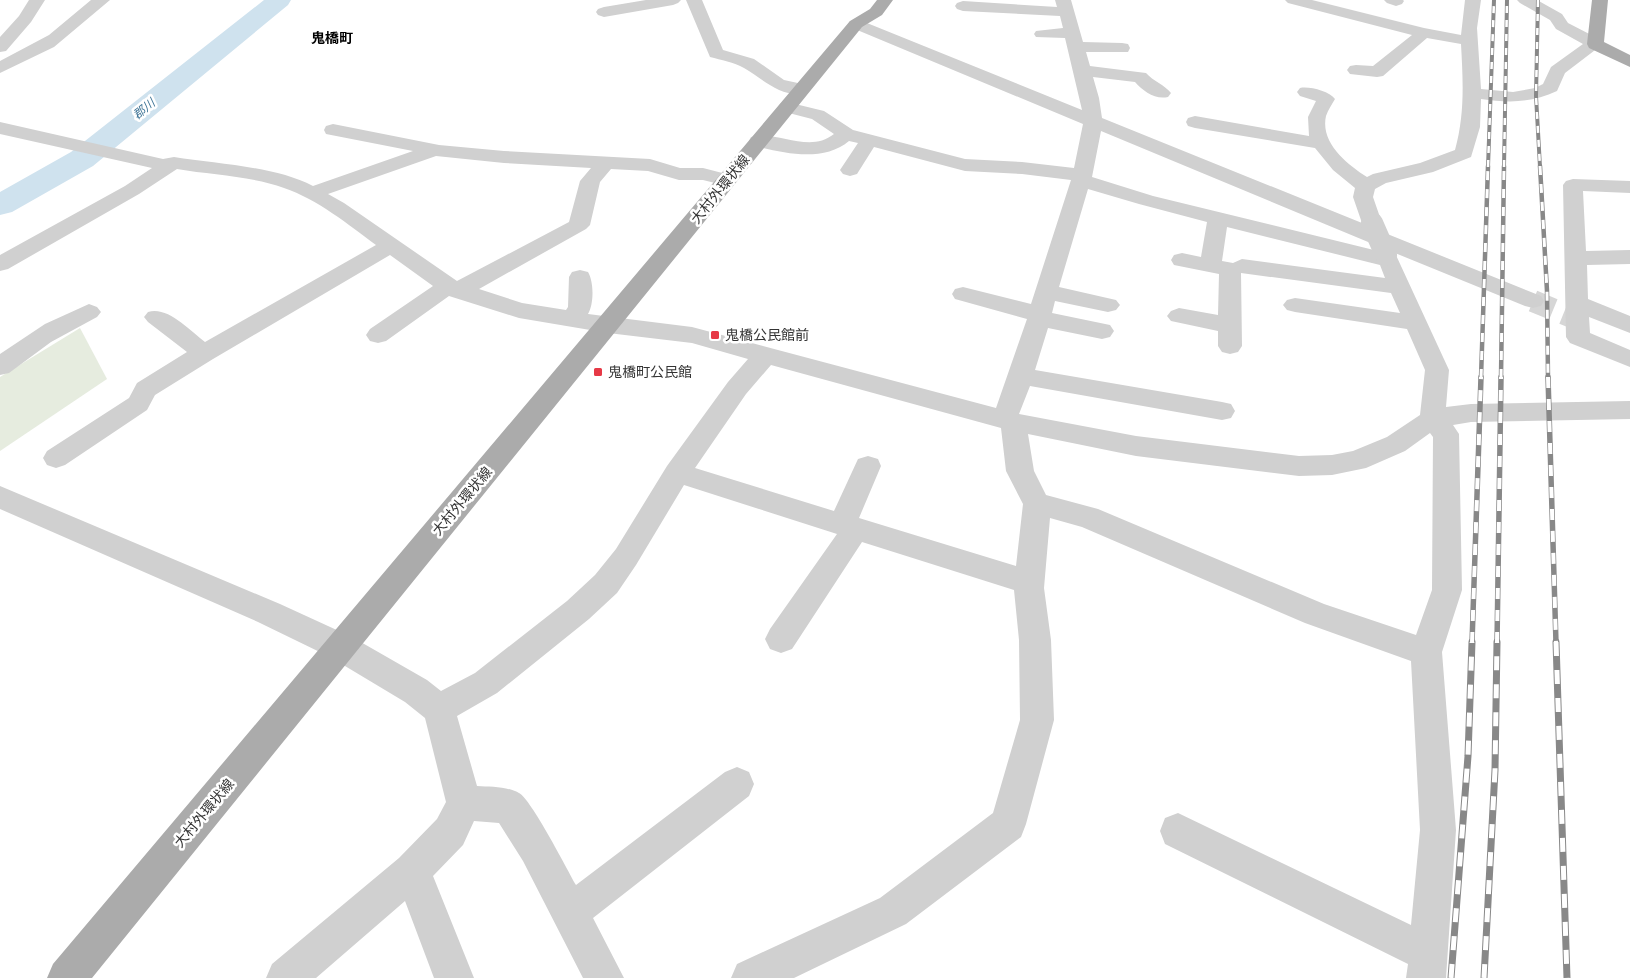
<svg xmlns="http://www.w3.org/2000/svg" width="1630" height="978" viewBox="0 0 1630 978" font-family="Jost,'Noto Sans JP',sans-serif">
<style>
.green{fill:#e6ecdf}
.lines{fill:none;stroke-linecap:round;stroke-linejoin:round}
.river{fill:#cfe2ee;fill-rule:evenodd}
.minor-tunnel{stroke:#d6d6d6;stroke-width:22;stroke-dasharray:22 11;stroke-linecap:butt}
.minor{fill:#d0d0d0;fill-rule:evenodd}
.major{fill:#ababab;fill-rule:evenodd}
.rail-far3-casing{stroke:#888;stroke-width:4}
.rail-far2-casing{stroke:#888;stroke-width:4.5}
.rail-far1-casing{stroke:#888;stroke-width:5.5}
.rail-casing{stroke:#888;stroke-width:7}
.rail-far3{stroke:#fff;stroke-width:2.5;stroke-dasharray:7;stroke-linecap:butt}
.rail-far2{stroke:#fff;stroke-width:3;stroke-dasharray:9;stroke-linecap:butt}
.rail-far1{stroke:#fff;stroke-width:4;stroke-dasharray:11;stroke-linecap:butt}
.rail{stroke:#fff;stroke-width:5;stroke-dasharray:14;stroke-linecap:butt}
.minor-bridge{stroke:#d0d0d0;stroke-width:22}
.poi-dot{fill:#e63946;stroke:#fff;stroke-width:2}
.labels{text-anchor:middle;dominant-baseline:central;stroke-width:5;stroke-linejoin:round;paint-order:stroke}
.far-water-label{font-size:12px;font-style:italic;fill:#3f7597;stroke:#fff}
.far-quarter-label{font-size:14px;font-weight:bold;fill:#000;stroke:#fff}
.street-label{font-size:14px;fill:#333;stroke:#fff}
.poi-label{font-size:14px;fill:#333;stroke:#fff;text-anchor:start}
</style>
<rect width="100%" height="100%" fill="#fff"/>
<path class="green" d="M80,328l27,51 -107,72v-74z"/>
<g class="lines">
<path class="river" d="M264,0h27l-3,5 -195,161 -81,46 -12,3v-23l71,-40z"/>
<path class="minor-tunnel" d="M1533,301l56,23"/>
<path class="minor" d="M29,0h16l-14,22 -25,29 -6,1v-15l19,-21z
M91,0h19l-56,47 -54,26v-12l49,-26z
M646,0h35l-3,3 -5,2 -69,12 -6,-2 -2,-3 2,-3 6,-2z
M686,0h16l21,50 31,9 30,21 23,5 3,4 -3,4c-25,6 -44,-14 -63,-25 -10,-6 -23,-8 -34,-11z
M1055,0h16l12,42 39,1 6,1 2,4 -2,4h-42l4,14 56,7c7,8 19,12 25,20l-3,4c-13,3 -25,-6 -33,-15l-42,-5 6,21 3,20 260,105 -9,-26 2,-9 -22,-18 -18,-22 -120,-20 -7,-2 -2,-4 2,-4 7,-2 114,20 -1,-19 8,-16 -16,-5 -3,-4 3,-4c9,-2 29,3 35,11 -3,5 -7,11 -9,17 -6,27 21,48 41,61l6,-3 47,-11 35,-13c10,-36 8,-69 6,-106l-34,-6 -44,38 -6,1 -27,-3 -3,-4 3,-4 6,-1 17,1 39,-31 -124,-32 -3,-3h27l112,28 37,7 4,-35h16l-4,28 4,61 32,3 22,-4 8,-4 8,-17 32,-23 -27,-15 -6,-9 -30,-17 -3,-3h20l25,14 6,9 33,17 2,4 -38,29 -8,18c-25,12 -48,12 -76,8l-1,28 -9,30 -38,15 -47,11 -11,6 -2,8 9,26 -3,4 -4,2 166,67 3,5 -3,5 -8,2 -8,-2 -130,-53 54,117 -3,37 25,-3 159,-3v18l-159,3 -18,3 6,9 3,156 -20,62 14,178 -10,148h-40l2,-14 -243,-120 -5,-13 5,-13 13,-5 233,112 9,-95 -9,-169 -106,-38 -223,-96 -32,-9 -6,70 7,52 3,80 -28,104 -5,13 -115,87 -112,54h-63l6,-14 143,-66 113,-85 27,-93 -1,-80 -5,-50 -152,-48 -70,107 -11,4 -11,-4 -5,-10 5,-10 67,-95 -153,-49 -48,80 -19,28 -28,26 -92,74 -40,23 20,70c14,1 29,0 42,7 12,6 48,76 57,92l149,-113 12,-5 12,5 5,12 -5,12 -156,122 31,60h-41l-60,-117 -24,-38 -25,-2 -11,24 -30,31 41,102h-40l-29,-77 -89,77h-50l6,-14 127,-106 38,-39 9,-17 -21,-84 -20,-16 -75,-45 -72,-35 -258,-113v-23l280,118 72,33 75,43 14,11 34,-18 92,-72 28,-26 21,-26 51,-83 61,-84 20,-23 -56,-16 -84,-10 -89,-15 -70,-22 -63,45 -8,2 -8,-2 -4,-6 4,-6 63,-43 -43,-31 -177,104 -58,36 -8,15 -82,55 -9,3 -9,-3 -4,-7 4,-7 82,-53 8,-15 50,-31 -39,-30 -4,-5 4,-5c20,-6 41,18 57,30l171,-97c-27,-20 -59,-46 -92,-57 -33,-12 -72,-13 -107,-19l-38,25 -131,75 -8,2v-16l125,-69 27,-18 -152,-34v-12l163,37 11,-2c43,7 101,9 139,29l100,-35 -87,-17 -2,-4 2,-4 7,-2 106,21 65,6 146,8 30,9h23l31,8 3,4 -3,4 -7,2 -24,-6h-24l-31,-9 -37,-2 -11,13 -10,43 -4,4 -107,60 43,14 44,7 2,-3 1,-30 3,-5 8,-2 8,2c6,10 6,32 0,42l104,13 304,81 31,-89 -72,-20 -3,-5 3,-5 8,-2 68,17 40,-124 -49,-6 -57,-3 -91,-24 -17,27 -7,2 -7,-2 -3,-4 18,-27 -9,-2c-26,22 -67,12 -98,4l-2,-4 2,-4c27,-7 58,17 83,-3l-22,-15 -31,-8 -3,-4 3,-4 6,-1 37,9 29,19 112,29 57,3 52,6 9,-44 -233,-97 -2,-3 2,-3h12l220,89 -17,-72 -29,-1 -2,-3 2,-3 27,-3 -3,-12 -97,-5 -6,-2 -2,-3 2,-3 6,-2 94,6zM1101,131l284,118 -7,2 -225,-55 -61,-19zM436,156l68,7 87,5 -11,13 -11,41 -112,59 -113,-78 -16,-9zM1088,189l51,15 68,18 -6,35 -19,-4 -8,2 -3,5 3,5 45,9 -1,41 -39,-7 -8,3 -4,5 4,5 47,10v15l4,6 8,2 8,-2 4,-6 -1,-73 150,20 9,20 -105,-15 -8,2 -4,5 4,5 8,2 112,17 18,41 -5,45 -33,22 -34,14 -21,4 -33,1 -163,-20 -117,-22 11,-28 192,34 9,-2 4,-7 -4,-7 -9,-2 -187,-32 13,-42 54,11 8,-2 4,-6 -4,-6 -58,-12 3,-12 53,11 8,-2 4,-5 -4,-5 -57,-13zM1227,227l153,38 5,13 -143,-19 -9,4 -11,-2zM771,365l230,63 5,43 17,33 -7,62 -157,-48 22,-52 -3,-7 -10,-3 -10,3 -24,52 -139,-43 51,-74zM1430,433l3,4 -1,153 -16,45 -92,-31 -226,-95 -52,-14 -12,-24 -6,-37 108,22 163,20 33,-1 34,-7 39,-17z
M1384,0h19l1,1 -2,3 -6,2 -9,-3z
M1573,179l57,2v12l-47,-2 3,60 44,-1v14l-43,1 1,34 42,17v17l-41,-16 1,16 40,17v17l-60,-24 -4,-6 -3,-152 3,-4z
M89,304l8,3 4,5 -4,5 -46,25 -42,31 -9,2v-21l45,-30z"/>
<path class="major" d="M877,0h16l-11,15 -20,12 -770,951h-45l6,-14 797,-943 20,-12z
M1592,0h16l-4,42 26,13v12l-41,-19 -2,-4z"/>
<g class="rail-far3-casing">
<path id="rail-far3" d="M1538,0l-2,96 4,71
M1488,167l6,-167
M1504,167l3,-167"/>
</g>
<g class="rail-far2-casing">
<path id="rail-far2" d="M1540,166l7,125 1,87
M1481,378l7,-212
M1501,378l3,-212"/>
</g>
<g class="rail-far1-casing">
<path id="rail-far1" d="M1548,377l8,266
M1472,643l9,-266
M1497,643l4,-266"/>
</g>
<g class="rail-casing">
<path id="rail" d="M1556,642l11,336
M1451,978l17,-222 4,-114
M1484,978l11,-208 2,-128"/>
</g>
<use href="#rail-far3" class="rail-far3"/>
<use href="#rail-far2" class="rail-far2"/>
<use href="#rail-far1" class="rail-far1"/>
<use href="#rail" class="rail"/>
<path class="minor-bridge" d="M1372,223l14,32"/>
</g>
<g class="poi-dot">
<rect x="710" y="330" width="10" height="10" rx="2.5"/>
<rect x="593" y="367" width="10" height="10" rx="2.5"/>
</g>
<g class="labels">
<g class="far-water-label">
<text transform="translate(144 109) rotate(-39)">郡川</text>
</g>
<g class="far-quarter-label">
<text x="332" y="38">鬼橋町</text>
</g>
<g class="street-label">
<text transform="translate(720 189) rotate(-51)">大村外環状線</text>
<text transform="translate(462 501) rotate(-50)">大村外環状線</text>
<text transform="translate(204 813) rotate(-50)">大村外環状線</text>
</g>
<g class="poi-label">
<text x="725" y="335">鬼橋公民館前</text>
<text x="608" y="372">鬼橋町公民館</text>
</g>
</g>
</svg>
